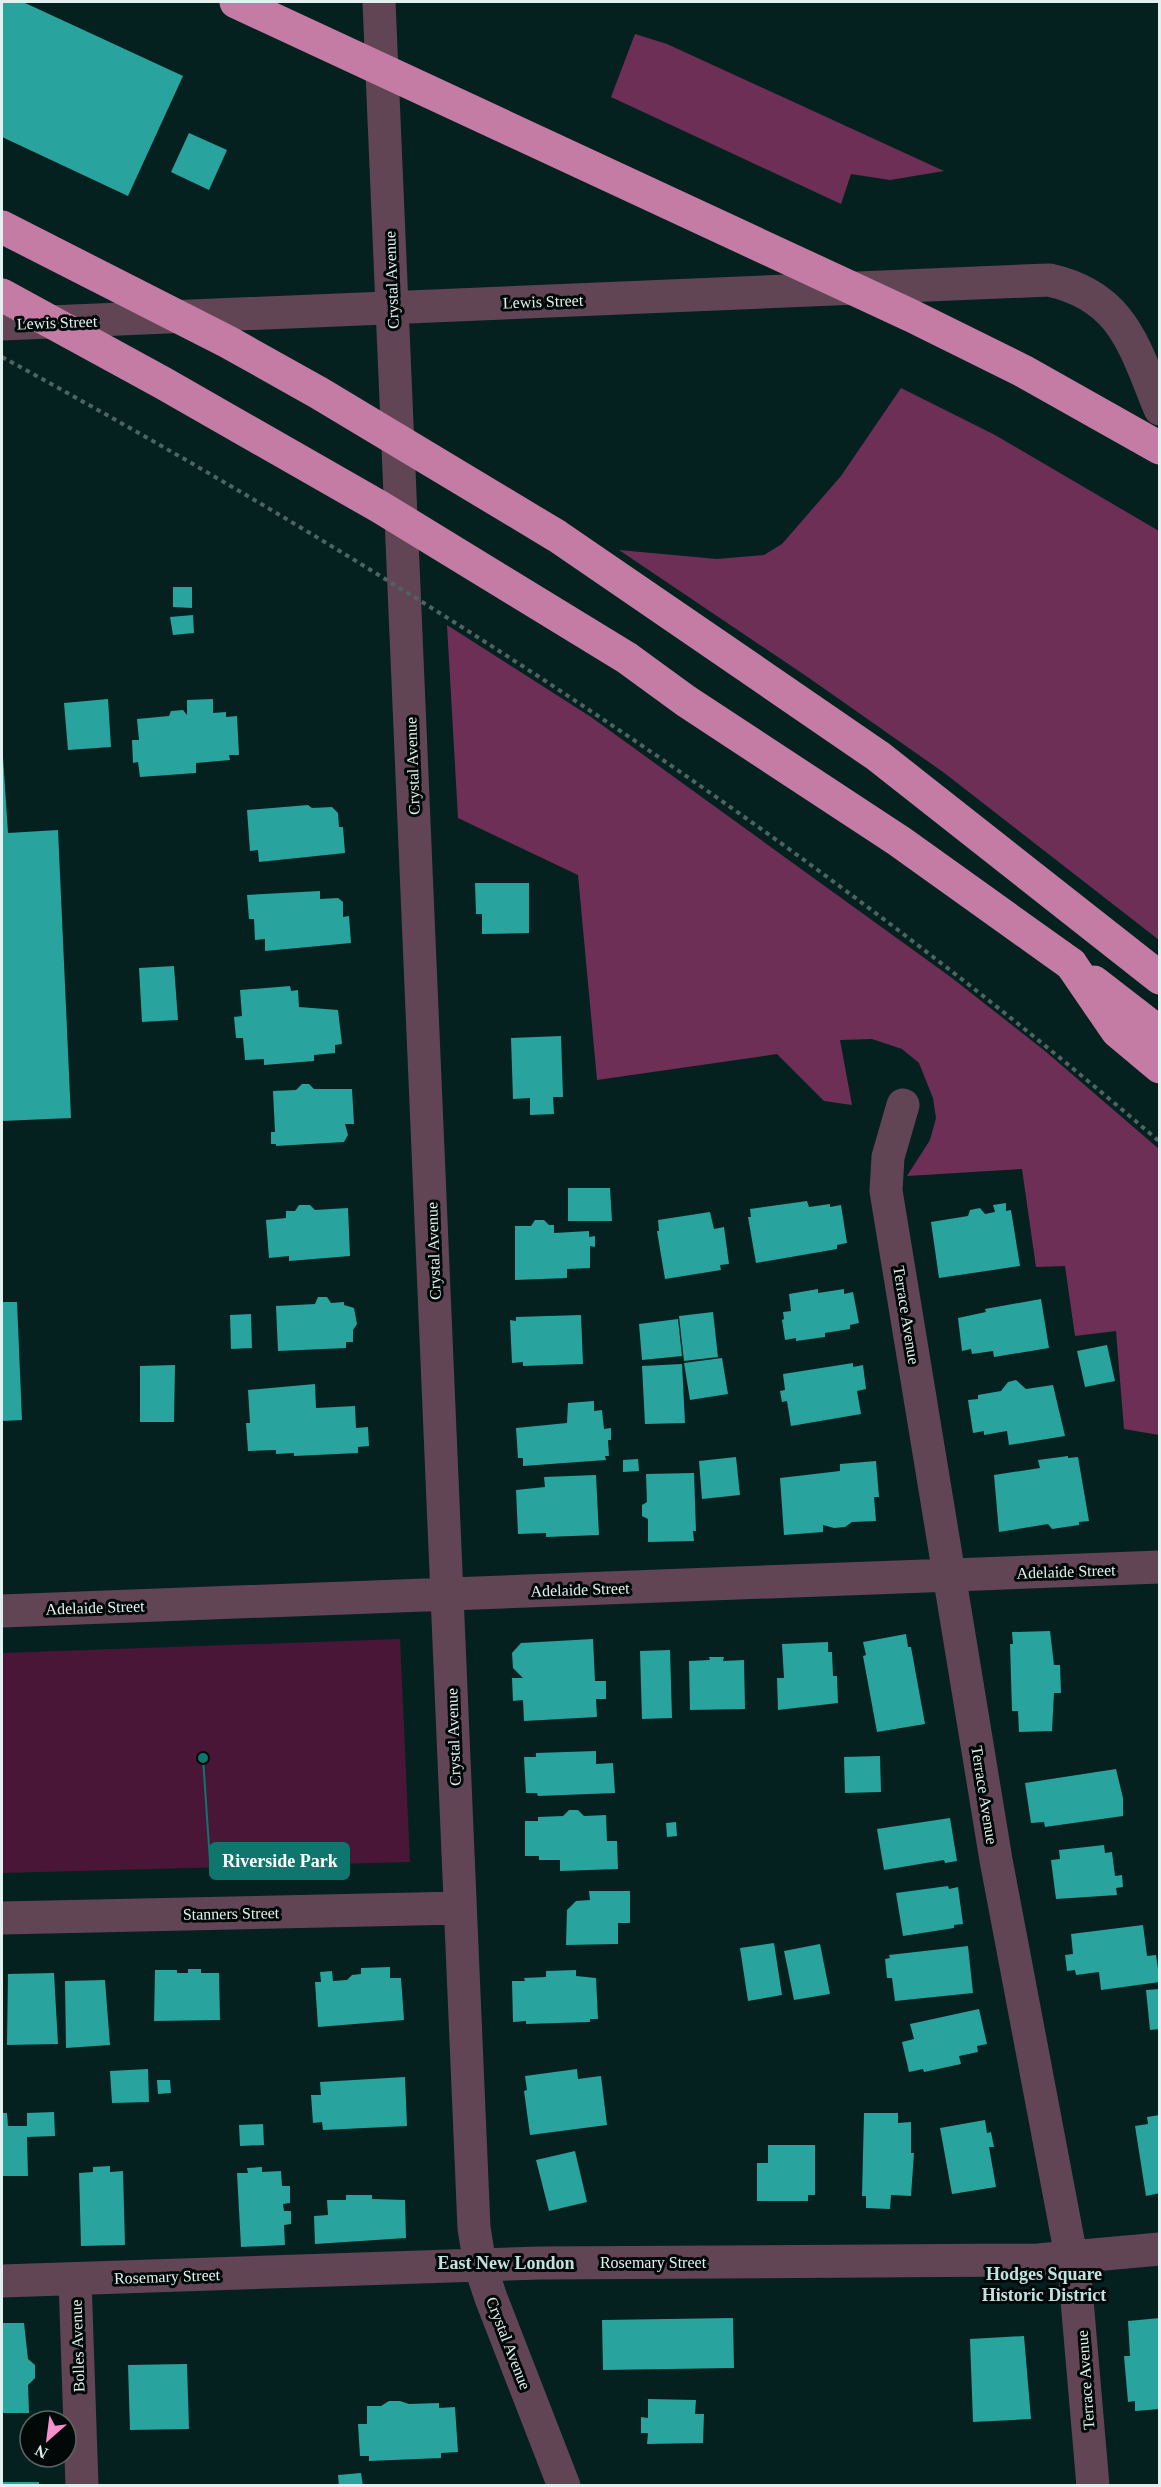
<svg xmlns="http://www.w3.org/2000/svg" width="1161" height="2487" font-family="'Times New Roman',serif">
	<style>
		.green { fill: #491637 }
		.forest { fill: #6e2f56 }
		.building { fill: #29a39d }
		.lines { fill: none; stroke-linecap: round; stroke-linejoin: round }
		.minor { stroke: #624555; stroke-width: 33 }
		.highway { stroke: #c47ca5; stroke-width: 33 }
		.path-bridge { stroke: #4c6462; stroke-width: 4; stroke-dasharray: 4.5 4.5; stroke-linecap: butt }
		.highway-bridge { stroke: #c47ca5; stroke-width: 33 }
		.labels { text-anchor: middle; stroke-width: 6; stroke-linejoin: round; paint-order: stroke }
		.street-label { font-size: 16px; fill: #e1f1ef; stroke: #010908 }
		.neighbourhood-label { font-size: 18px; font-weight: bold; fill: #c2e2df; stroke: #010908 }
		.leader { fill: none; stroke: #0f766e; stroke-width: 2 }
		.callout-dot { fill: #0f766e; stroke: #010908; stroke-width: 2 }
		.callout { fill: #0f766e; stroke: #0f766e; stroke-width: 2 }
		.callout-label { font-size: 18px; text-anchor: middle; font-weight: bold; fill: #fff }
	</style>
	<rect width="100%" height="100%" fill="#05211f"/>
	<path class="green" d="M 400,1639 L 410,1862 L 2,1873 L 2,1653 Z"/>
	<path class="forest" d="M 635,34 L 667,44 L 944,171 L 890,180 L 851,174 L 841,204 L 611,97 Z
		M 901,388 L 995,435 L 1159,531 L 1159,940 L 943,772 L 809,678 L 619,550 L 717,559 L 764,555 L 782,544 L 841,476 Z
		M 447,625 L 591,717 L 952,978 L 1045,1051 L 1159,1149 L 1159,1435 L 1124,1429 L 1116,1331 L 1075,1336 L 1065,1266 L 1036,1267 L 1022,1169 L 907,1176 L 930,1140 L 936,1118 L 933,1098 L 919,1063 L 902,1049 L 872,1039 L 840,1040 L 852,1105 L 824,1101 L 777,1054 L 597,1080 L 578,875 L 458,818 Z"/>
	<path class="building" d="M 2,2 L 23,2 L 183,76 L 128,196 L 2,137 Z
		M 189,133 L 227,150 L 209,190 L 171,172 Z
		M 173,587 L 192,587 L 192,608 L 173,607 Z
		M 193,615 L 194,633 L 173,635 L 170,617 Z
		M 108,699 L 111,747 L 68,750 L 64,703 Z
		M 213,699 L 213,713 L 226,712 L 226,717 L 237,716 L 239,755 L 229,755 L 230,760 L 196,763 L 196,773 L 140,777 L 138,762 L 133,763 L 132,740 L 139,740 L 137,719 L 169,716 L 171,711 L 183,710 L 187,715 L 187,700 Z
		M 2,742 L 8,833 L 58,830 L 71,1118 L 2,1121 Z
		M 308,805 L 312,808 L 332,807 L 338,813 L 339,827 L 343,827 L 345,853 L 259,862 L 258,850 L 250,851 L 247,810 Z
		M 475,883 L 529,883 L 529,933 L 482,934 L 482,914 L 476,914 Z
		M 320,891 L 320,899 L 338,898 L 343,902 L 343,917 L 349,916 L 351,943 L 265,951 L 265,939 L 255,940 L 254,919 L 249,919 L 247,895 Z
		M 174,966 L 178,1020 L 142,1022 L 139,968 Z
		M 290,986 L 291,991 L 298,990 L 299,1007 L 338,1010 L 342,1044 L 335,1045 L 335,1053 L 314,1055 L 314,1061 L 264,1065 L 264,1059 L 245,1060 L 243,1038 L 236,1038 L 234,1017 L 242,1016 L 240,990 Z
		M 561,1036 L 563,1097 L 553,1097 L 554,1114 L 530,1115 L 530,1098 L 513,1099 L 511,1038 Z
		M 302,1084 L 309,1084 L 314,1089 L 352,1089 L 354,1124 L 345,1124 L 348,1135 L 344,1142 L 276,1146 L 276,1144 L 271,1144 L 271,1132 L 275,1132 L 273,1091 L 296,1090 Z
		M 568,1188 L 610,1188 L 612,1221 L 568,1221 Z
		M 807,1201 L 809,1207 L 830,1204 L 830,1207 L 841,1205 L 847,1243 L 837,1245 L 837,1249 L 756,1263 L 748,1217 L 751,1217 L 750,1209 Z
		M 1006,1203 L 1006,1211 L 1011,1210 L 1020,1266 L 939,1278 L 931,1222 L 968,1216 L 970,1210 L 980,1208 L 985,1214 L 995,1212 L 993,1205 Z
		M 299,1205 L 310,1205 L 315,1210 L 348,1208 L 350,1256 L 289,1261 L 289,1256 L 269,1258 L 266,1220 L 286,1218 L 286,1211 L 295,1211 Z
		M 710,1212 L 714,1229 L 724,1227 L 729,1264 L 720,1265 L 721,1270 L 665,1279 L 657,1231 L 659,1231 L 658,1220 Z
		M 535,1220 L 544,1220 L 549,1225 L 554,1225 L 554,1233 L 589,1231 L 589,1237 L 595,1236 L 595,1247 L 590,1246 L 590,1268 L 567,1269 L 567,1278 L 515,1280 L 515,1226 L 531,1226 Z
		M 818,1289 L 818,1293 L 844,1289 L 844,1294 L 853,1292 L 859,1323 L 850,1325 L 850,1329 L 825,1333 L 825,1337 L 796,1341 L 796,1338 L 785,1340 L 782,1320 L 784,1319 L 783,1312 L 791,1311 L 789,1294 Z
		M 318,1297 L 327,1297 L 331,1303 L 344,1302 L 344,1305 L 354,1308 L 357,1324 L 353,1330 L 353,1342 L 346,1342 L 346,1348 L 278,1351 L 276,1306 L 315,1304 Z
		M 1041,1299 L 1049,1348 L 994,1357 L 993,1351 L 972,1354 L 971,1349 L 962,1351 L 958,1318 L 986,1312 L 985,1309 Z
		M 2,1302 L 17,1302 L 22,1420 L 2,1421 Z
		M 713,1312 L 718,1357 L 684,1361 L 679,1316 Z
		M 251,1314 L 252,1348 L 231,1349 L 230,1315 Z
		M 581,1315 L 583,1364 L 523,1366 L 523,1362 L 512,1363 L 510,1320 L 516,1321 L 516,1317 Z
		M 678,1319 L 682,1356 L 642,1360 L 639,1324 Z
		M 1107,1345 L 1115,1381 L 1085,1387 L 1077,1351 Z
		M 722,1358 L 728,1394 L 690,1400 L 684,1363 Z
		M 853,1363 L 853,1367 L 863,1365 L 866,1389 L 857,1391 L 861,1414 L 791,1426 L 787,1401 L 782,1402 L 780,1391 L 785,1390 L 783,1374 Z
		M 682,1364 L 685,1423 L 645,1424 L 642,1366 Z
		M 175,1365 L 174,1422 L 140,1422 L 140,1366 Z
		M 1016,1380 L 1026,1389 L 1053,1385 L 1065,1436 L 1009,1445 L 1007,1431 L 984,1435 L 984,1431 L 973,1433 L 968,1400 L 978,1399 L 978,1395 L 1001,1391 L 1008,1382 Z
		M 315,1384 L 316,1408 L 355,1406 L 356,1428 L 368,1427 L 369,1446 L 358,1447 L 358,1453 L 294,1456 L 294,1453 L 276,1454 L 276,1450 L 248,1451 L 246,1423 L 250,1423 L 248,1390 Z
		M 594,1401 L 594,1411 L 602,1410 L 604,1429 L 611,1428 L 611,1440 L 608,1440 L 609,1456 L 605,1456 L 606,1460 L 523,1466 L 523,1458 L 518,1458 L 516,1428 L 567,1423 L 568,1403 Z
		M 1068,1456 L 1068,1458 L 1078,1457 L 1089,1521 L 1079,1522 L 1079,1525 L 1052,1529 L 1048,1524 L 999,1532 L 994,1475 L 1040,1468 L 1038,1460 Z
		M 736,1457 L 740,1495 L 702,1499 L 699,1461 Z
		M 638,1459 L 639,1471 L 623,1472 L 623,1460 Z
		M 876,1461 L 879,1497 L 874,1497 L 876,1521 L 852,1522 L 845,1527 L 834,1528 L 823,1525 L 823,1532 L 784,1535 L 780,1478 L 840,1471 L 840,1464 Z
		M 694,1473 L 696,1531 L 693,1531 L 694,1541 L 648,1542 L 648,1519 L 642,1516 L 642,1505 L 647,1502 L 646,1474 Z
		M 596,1475 L 599,1535 L 546,1537 L 546,1533 L 518,1534 L 516,1490 L 545,1487 L 544,1477 Z
		M 1050,1631 L 1054,1665 L 1060,1665 L 1061,1693 L 1054,1693 L 1052,1731 L 1019,1732 L 1018,1711 L 1012,1711 L 1010,1644 L 1013,1644 L 1012,1632 Z
		M 906,1634 L 908,1647 L 911,1647 L 925,1724 L 877,1732 L 863,1656 L 866,1655 L 863,1642 Z
		M 593,1639 L 595,1681 L 606,1681 L 606,1699 L 596,1699 L 597,1717 L 524,1721 L 523,1700 L 513,1701 L 512,1678 L 523,1678 L 513,1668 L 512,1653 L 521,1643 Z
		M 828,1642 L 828,1652 L 832,1652 L 833,1676 L 837,1676 L 838,1703 L 778,1710 L 777,1678 L 784,1678 L 782,1644 Z
		M 670,1650 L 672,1718 L 642,1719 L 640,1651 Z
		M 709,1657 L 724,1657 L 723,1661 L 744,1660 L 745,1709 L 690,1710 L 689,1661 L 710,1660 Z
		M 596,1751 L 596,1764 L 613,1763 L 615,1793 L 538,1796 L 537,1793 L 526,1793 L 524,1757 L 536,1757 L 536,1753 Z
		M 880,1756 L 881,1792 L 845,1793 L 844,1757 Z
		M 1116,1769 L 1123,1798 L 1123,1816 L 1045,1827 L 1044,1822 L 1031,1823 L 1025,1783 Z
		M 569,1810 L 578,1810 L 584,1816 L 606,1815 L 607,1841 L 617,1841 L 618,1869 L 560,1871 L 560,1860 L 539,1860 L 539,1856 L 525,1856 L 525,1821 L 538,1821 L 538,1817 L 563,1816 Z
		M 950,1818 L 957,1861 L 945,1863 L 944,1860 L 884,1870 L 877,1829 Z
		M 676,1822 L 677,1836 L 667,1837 L 666,1823 Z
		M 1104,1845 L 1105,1853 L 1112,1852 L 1115,1876 L 1122,1875 L 1123,1887 L 1116,1888 L 1117,1895 L 1056,1899 L 1051,1860 L 1060,1859 L 1059,1850 Z
		M 948,1886 L 949,1889 L 958,1887 L 963,1924 L 954,1925 L 954,1928 L 903,1936 L 896,1893 Z
		M 589,1891 L 630,1891 L 630,1923 L 618,1923 L 618,1944 L 566,1945 L 567,1910 L 576,1901 L 590,1900 Z
		M 1143,1925 L 1147,1956 L 1156,1955 L 1160,1982 L 1101,1990 L 1099,1972 L 1076,1975 L 1075,1970 L 1067,1971 L 1065,1955 L 1073,1954 L 1071,1934 Z
		M 774,1943 L 782,1995 L 748,2001 L 740,1948 Z
		M 820,1944 L 830,1994 L 794,2000 L 784,1951 Z
		M 968,1946 L 973,1993 L 895,2001 L 892,1978 L 887,1978 L 885,1959 L 890,1958 L 889,1955 Z
		M 390,1967 L 390,1978 L 401,1978 L 404,2020 L 318,2027 L 315,1982 L 321,1982 L 320,1972 L 332,1971 L 333,1981 L 347,1980 L 352,1975 L 361,1974 L 361,1968 Z
		M 188,1969 L 201,1969 L 201,1973 L 219,1973 L 220,2020 L 154,2021 L 155,1970 L 177,1970 L 177,1973 L 188,1973 Z
		M 576,1970 L 576,1976 L 596,1978 L 598,2019 L 590,2019 L 590,2022 L 526,2024 L 526,2021 L 513,2022 L 512,1981 L 525,1981 L 524,1978 L 546,1977 L 546,1971 Z
		M 54,1973 L 58,2044 L 7,2045 L 8,1974 Z
		M 105,1980 L 110,2045 L 66,2048 L 65,1981 Z
		M 1160,1989 L 1160,2029 L 1150,2030 L 1146,1990 Z
		M 979,2009 L 987,2044 L 977,2046 L 978,2052 L 959,2056 L 961,2064 L 924,2072 L 923,2069 L 909,2072 L 902,2042 L 914,2039 L 910,2024 Z
		M 148,2069 L 149,2102 L 112,2103 L 110,2071 Z
		M 577,2069 L 578,2079 L 601,2076 L 607,2125 L 530,2135 L 524,2091 L 527,2090 L 525,2076 Z
		M 405,2077 L 407,2126 L 323,2130 L 322,2122 L 313,2123 L 311,2095 L 321,2095 L 320,2082 Z
		M 157,2080 L 170,2080 L 171,2093 L 158,2094 Z
		M 54,2112 L 55,2136 L 27,2137 L 28,2176 L 2,2176 L 2,2113 L 7,2113 L 8,2126 L 27,2126 L 27,2113 Z
		M 864,2113 L 898,2113 L 898,2123 L 911,2122 L 911,2153 L 914,2153 L 911,2196 L 891,2195 L 890,2209 L 866,2208 L 866,2196 L 862,2196 Z
		M 1160,2115 L 1160,2193 L 1146,2196 L 1135,2126 L 1148,2124 L 1147,2117 Z
		M 985,2120 L 987,2133 L 991,2132 L 994,2147 L 989,2147 L 996,2187 L 952,2194 L 940,2128 Z
		M 263,2124 L 264,2145 L 240,2146 L 239,2125 Z
		M 768,2145 L 815,2145 L 815,2195 L 808,2195 L 808,2201 L 757,2201 L 757,2163 L 768,2163 Z
		M 575,2151 L 587,2202 L 549,2211 L 536,2160 Z
		M 110,2166 L 110,2172 L 123,2171 L 125,2245 L 81,2246 L 79,2173 L 93,2172 L 93,2167 Z
		M 262,2167 L 262,2172 L 281,2171 L 282,2186 L 290,2186 L 290,2203 L 283,2204 L 284,2211 L 291,2211 L 291,2224 L 284,2225 L 285,2245 L 241,2247 L 237,2173 L 248,2173 L 247,2168 Z
		M 346,2195 L 372,2195 L 372,2199 L 405,2200 L 406,2238 L 315,2244 L 314,2216 L 328,2215 L 327,2200 L 346,2200 Z
		M 733,2318 L 734,2368 L 603,2370 L 602,2320 Z
		M 1160,2318 L 1160,2409 L 1135,2411 L 1135,2401 L 1128,2402 L 1124,2356 L 1130,2356 L 1128,2321 Z
		M 2,2323 L 24,2323 L 28,2359 L 35,2365 L 35,2378 L 28,2385 L 29,2413 L 2,2413 Z
		M 1024,2336 L 1031,2419 L 973,2422 L 970,2339 Z
		M 187,2364 L 189,2429 L 130,2430 L 128,2365 Z
		M 648,2399 L 696,2400 L 695,2414 L 704,2414 L 703,2443 L 647,2444 L 648,2433 L 641,2433 L 641,2417 L 648,2418 Z
		M 389,2401 L 400,2401 L 409,2404 L 439,2403 L 439,2408 L 455,2407 L 458,2452 L 441,2453 L 441,2458 L 369,2461 L 369,2456 L 360,2456 L 358,2424 L 367,2424 L 367,2406 L 381,2406 Z
		M 361,2473 L 363,2486 L 339,2486 L 338,2475 Z
		M 2,2482 L 39,2482 L 39,2486 L 2,2486 Z"/>
	<g class="lines">
		<path class="minor" d="M 379,2 L 474,2228 L 480,2265 L 491,2298 L 564,2486
			M 2,324 L 1049,280 C 1123,296 1134,346 1160,409
			M 903,1105 L 888,1157 L 886,1191 L 996,1860 L 1075,2277 L 1093,2486
			M 2,1611 L 1160,1567
			M 2,1918 L 460,1908
			M 75,2279 L 82,2486
			M 2,2281 L 540,2263 L 1038,2260 L 1160,2249"/>
		<path class="highway" d="M 1071,964 L 1117,1031 L 1160,1067
			M 1094,982 L 1160,1033"/>
		<path class="path-bridge" d="M 2,357 C 412,580 805,836 1160,1142"/>
		<path class="highway-bridge" d="M 236,2 L 912,316 L 1023,371 L 1160,448
			M 2,227 L 228,342 L 319,393 L 557,536 L 878,756 L 1160,978
			M 2,295 L 163,383 L 380,507 L 627,658 L 686,701 L 899,841 L 1071,964"/>
	</g>
	<g class="labels">
		<g class="street-label">
			<text transform="translate(391 280) rotate(-92)" y="6">Crystal Avenue</text>
			<text transform="translate(543 301) rotate(-2)" y="6">Lewis Street</text>
			<text transform="translate(57 322) rotate(-2)" y="6">Lewis Street</text>
			<text transform="translate(412 766) rotate(-92)" y="6">Crystal Avenue</text>
			<text transform="translate(433 1251) rotate(-92)" y="6">Crystal Avenue</text>
			<text transform="translate(907 1315) rotate(81)" y="6">Terrace Avenue</text>
			<text transform="translate(1066 1571) rotate(-2)" y="6">Adelaide Street</text>
			<text transform="translate(580 1589) rotate(-2)" y="6">Adelaide Street</text>
			<text transform="translate(95 1607) rotate(-2)" y="6">Adelaide Street</text>
			<text transform="translate(453 1737) rotate(-92)" y="6">Crystal Avenue</text>
			<text transform="translate(985 1795) rotate(81)" y="6">Terrace Avenue</text>
			<text transform="translate(231 1913) rotate(-1)" y="6">Stanners Street</text>
			<text x="653" y="2268">Rosemary Street</text>
			<text transform="translate(167 2276) rotate(-2)" y="6">Rosemary Street</text>
			<text transform="translate(509 2343) rotate(69)" y="6">Crystal Avenue</text>
			<text transform="translate(77 2346) rotate(-92)" y="6">Bolles Avenue</text>
			<text transform="translate(1085 2380) rotate(-94)" y="6">Terrace Avenue</text>
		</g>
		<g class="neighbourhood-label">
			<text x="506" y="2269">East New London</text>
			<text x="1044" y="2280">Hodges Square<tspan x="1044" dy="21">Historic District</tspan></text>
		</g>
	</g>
	<path class="leader" d="M203 1758L210 1861"/>
	<circle class="callout-dot" cx="203" cy="1758" r="6"/>
	<rect class="callout" x="210" y="1843" width="139" height="36" rx="6"/>
	<g class="callout-label">
		<text x="280" y="1867">Riverside Park</text>
	</g>
	<rect width="1161" height="2487" fill="none" stroke="#e1f1ef" stroke-width="6"/>
	<g transform="translate(48 2439) rotate(208)"><circle r="28" fill="#010908" stroke="#5b6664" stroke-width="1.5"/>
	<path d="M0-4.5L10 22L0 15L-10 22Z" fill="#f790cd"/>
	<text y="-9" font-size="16" font-weight="bold" text-anchor="middle" fill="#e1f1ef">N</text>
	</g>
</svg>
